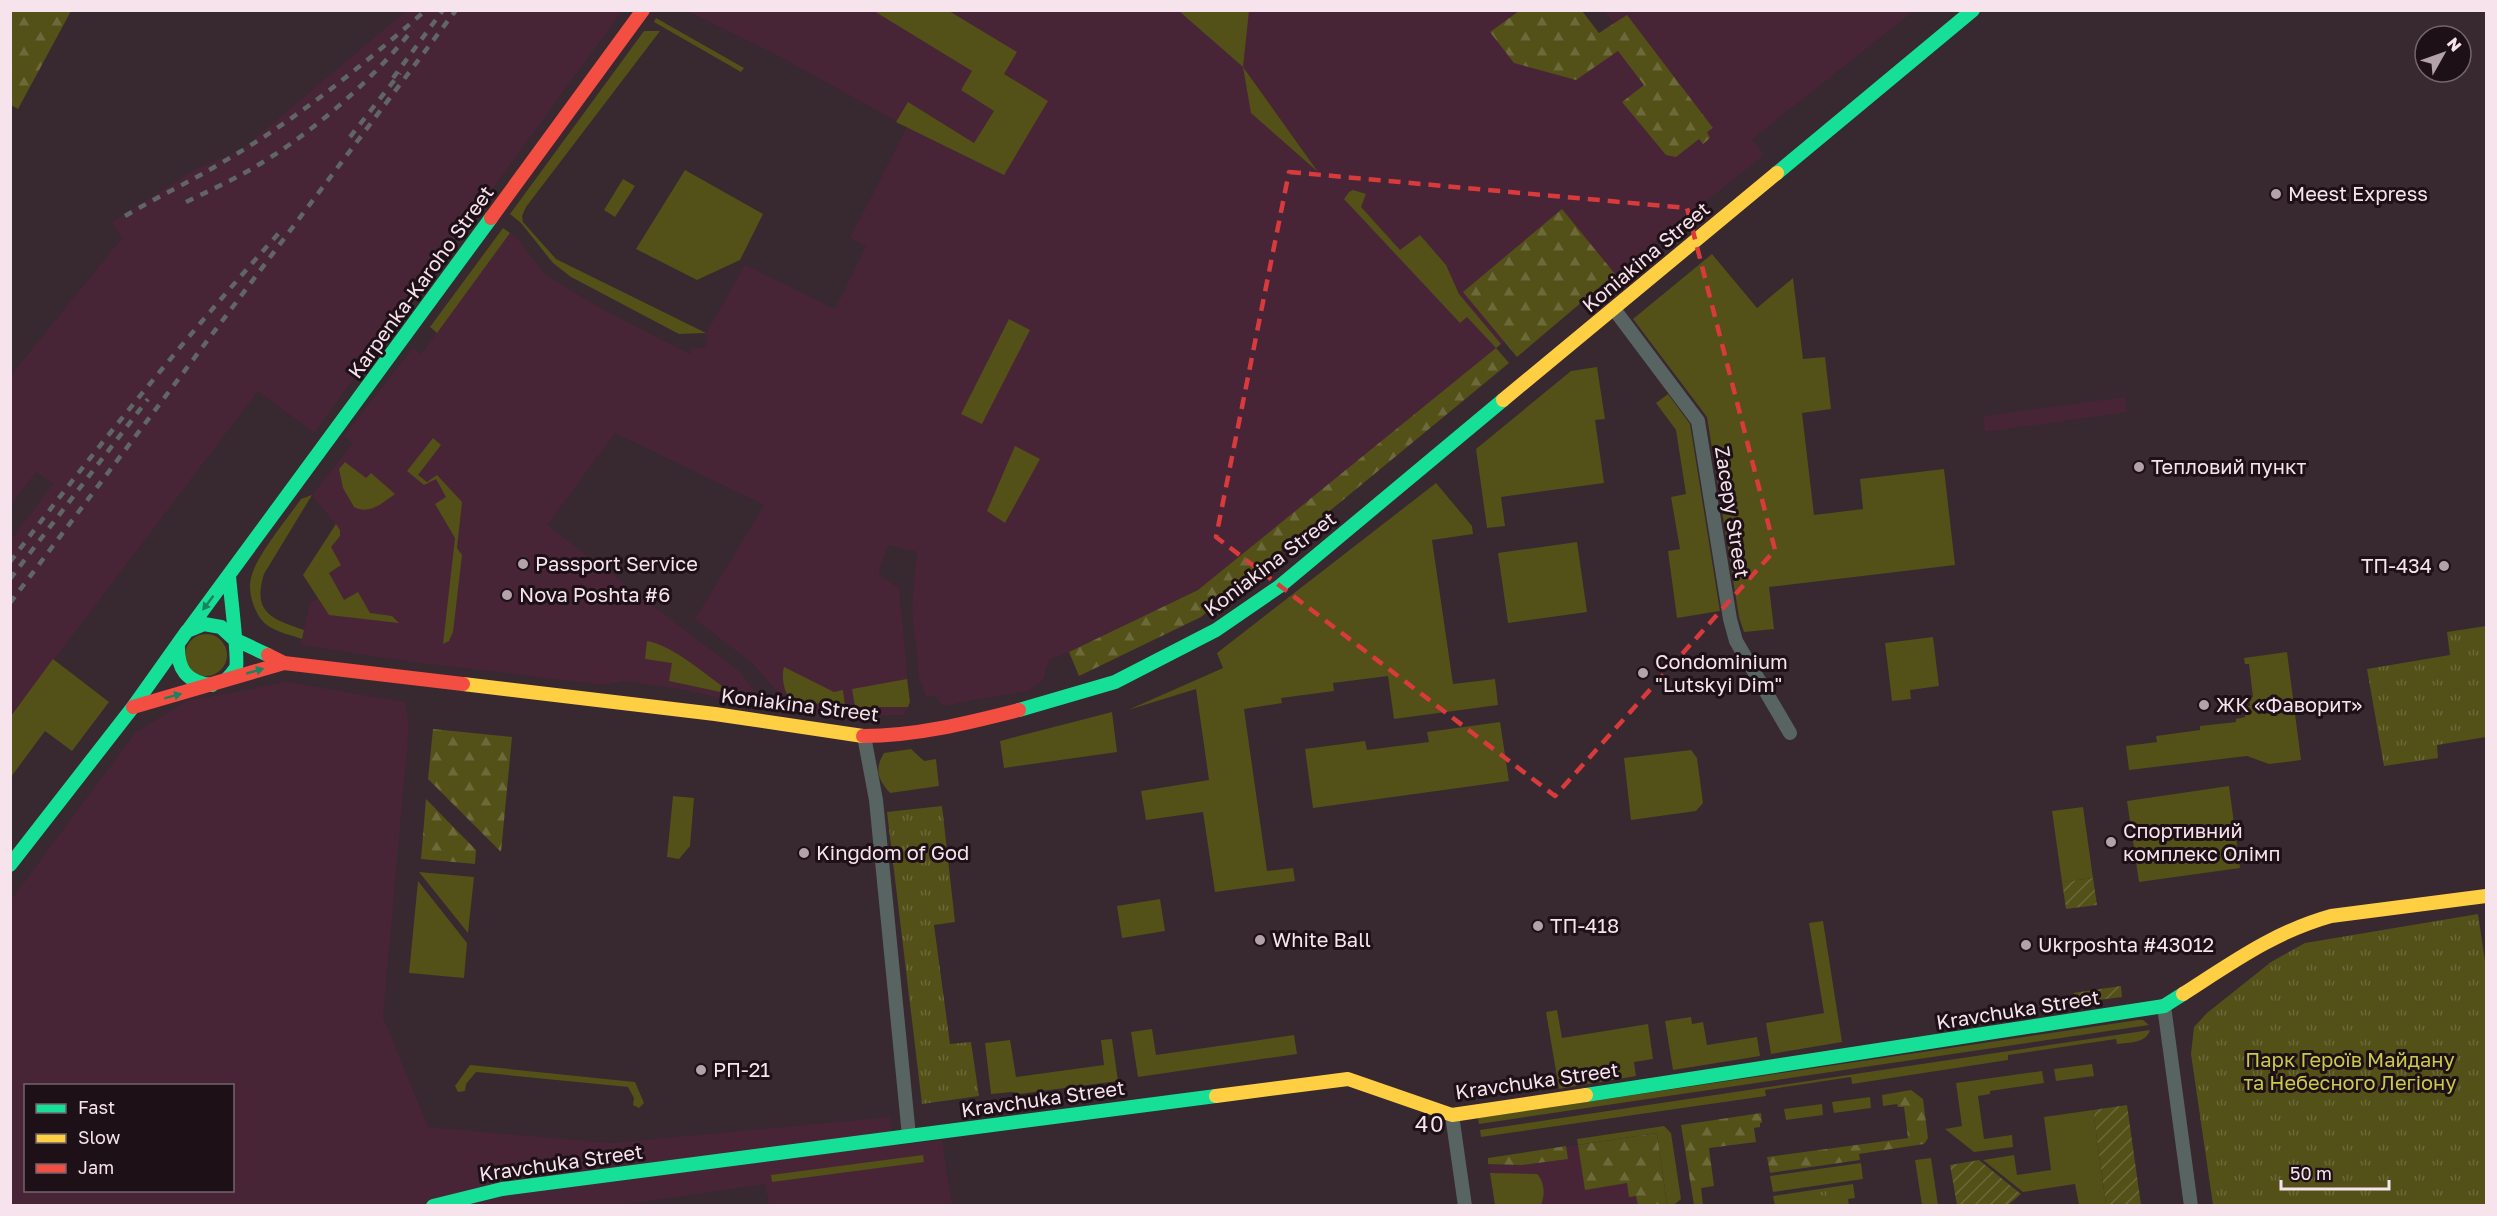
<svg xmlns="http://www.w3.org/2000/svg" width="2497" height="1216" font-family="'Golos Text',sans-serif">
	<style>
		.built { fill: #472537; fill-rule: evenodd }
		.grass { fill: #535018 }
		.forest { fill: url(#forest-firs) }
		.park { fill: url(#park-tufts) }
		.garden { fill: url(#garden-furrows) }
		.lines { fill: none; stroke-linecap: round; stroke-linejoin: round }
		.street { stroke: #576461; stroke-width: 14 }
		.fast { stroke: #16e098; stroke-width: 14 }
		.slow { stroke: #ffcf43; stroke-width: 14 }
		.jam { stroke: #f24e42; stroke-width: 14 }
		.rail { stroke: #5f6665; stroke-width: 4.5; stroke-dasharray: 8 8; stroke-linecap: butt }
		.oneway { fill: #19825e }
		.marked { fill: none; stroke: #d93b3c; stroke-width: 4.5; stroke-dasharray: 12 8; stroke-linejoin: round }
		.poi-dot { fill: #b4a2aa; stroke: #1d1016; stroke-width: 2 }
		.labels { text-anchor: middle; stroke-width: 6; stroke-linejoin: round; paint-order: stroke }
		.poi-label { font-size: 20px; fill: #f7e3ec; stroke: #1d1016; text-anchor: start }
		.street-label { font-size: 20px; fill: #f7e3ec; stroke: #1d1016 }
		.park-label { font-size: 20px; fill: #cbc94b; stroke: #1d1016 }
		.quarter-label { font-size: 22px; letter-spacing: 1.5px; fill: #f7e3ec; stroke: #1d1016 }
	</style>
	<defs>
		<pattern id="forest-firs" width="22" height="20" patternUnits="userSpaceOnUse" patternTransform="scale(1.5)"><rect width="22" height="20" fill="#535018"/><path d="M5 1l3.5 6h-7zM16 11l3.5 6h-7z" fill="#6c693a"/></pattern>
		<pattern id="park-tufts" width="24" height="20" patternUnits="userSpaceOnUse" patternTransform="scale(1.5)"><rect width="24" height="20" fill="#535018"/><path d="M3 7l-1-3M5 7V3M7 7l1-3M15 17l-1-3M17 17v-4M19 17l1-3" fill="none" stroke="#6c693a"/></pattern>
		<pattern id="garden-furrows" width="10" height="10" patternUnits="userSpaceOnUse" patternTransform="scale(1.5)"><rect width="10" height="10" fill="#535018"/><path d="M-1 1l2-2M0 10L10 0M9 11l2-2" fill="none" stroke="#6c693a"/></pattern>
	</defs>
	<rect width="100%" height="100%" fill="#382830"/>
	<path class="built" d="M 1582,10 L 1599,33 L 1613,22 L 1604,11 L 1914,11 L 1752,139 L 1764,155 L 1615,274 L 1517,357 L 1504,342 L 1198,590 L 1069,652 L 1049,659 L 1043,680 L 1030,690 L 943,706 L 934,695 L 926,697 L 919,677 L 912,609 L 917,552 L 888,545 L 878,574 L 899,588 L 910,702 L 904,715 L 846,715 L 792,708 L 752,663 L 695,619 L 764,505 L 615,433 L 547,525 L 740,672 L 767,708 L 679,689 L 624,681 L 606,685 L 412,662 L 301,645 L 309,604 L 318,598 L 303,575 L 335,524 L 312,495 L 353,443 L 344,436 L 413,348 L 421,354 L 510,233 L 520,241 L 544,274 L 602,309 L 690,354 L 691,348 L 707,347 L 706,333 L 745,265 L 835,309 L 866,246 L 850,238 L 907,127 L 775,54 L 687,11 Z
		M 406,11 L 622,11 L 314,433 L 258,391 L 11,716 L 11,540 L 53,484 L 36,472 L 11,505 L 11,375 L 122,238 L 112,222 L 194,170 L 241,150 Z
		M 2125,397 L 2127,412 L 1985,432 L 1983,416 Z
		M 287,682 L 405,702 L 409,726 L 383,1017 L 428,1127 L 611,1143 L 890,1117 L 894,1146 L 942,1140 L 952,1205 L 769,1205 L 765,1184 L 615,1206 L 11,1205 L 10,901 L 136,732 L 187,701 ZM 26,1086 L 232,1086 L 232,1190 L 26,1190 Z
		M 1657,1133 L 1667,1205 L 1495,1205 L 1488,1158 Z"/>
	<path class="grass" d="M 874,11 L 949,11 L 1017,52 L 1004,74 L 1048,101 L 1004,175 L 896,122 L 908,102 L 974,143 L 994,111 L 961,90 L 972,71 Z
		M 1179,11 L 1249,11 L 1243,67 L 1318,172 L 1251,113 L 1243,67 Z
		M 656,18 L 744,68 L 741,72 L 654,22 Z
		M 644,31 L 660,31 L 526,207 L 522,216 L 523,222 L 556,259 L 706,333 L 679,334 L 571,277 L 553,263 L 521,223 L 510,214 Z
		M 685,170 L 763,214 L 740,260 L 697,280 L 636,249 Z
		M 623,179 L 635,186 L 615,217 L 604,210 Z
		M 1353,190 L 1366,194 L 1361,207 L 1400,250 L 1420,235 L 1446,265 L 1459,294 L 1501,344 L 1496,348 L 1467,317 L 1460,323 L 1344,199 L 1349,192 Z
		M 503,228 L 510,233 L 437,333 L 430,327 Z
		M 1712,254 L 1757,308 L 1793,278 L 1803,359 L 1825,357 L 1831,409 L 1802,413 L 1814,515 L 1863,509 L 1860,479 L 1944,469 L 1955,565 L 1769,587 L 1774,629 L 1744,632 L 1739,617 L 1707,417 L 1633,319 Z
		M 1009,319 L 1030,330 L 982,424 L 961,414 Z
		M 1597,367 L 1605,419 L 1595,420 L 1604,483 L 1501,497 L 1505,526 L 1487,528 L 1476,449 L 1571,371 Z
		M 1668,394 L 1690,424 L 1720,611 L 1677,618 L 1668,551 L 1680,549 L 1671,497 L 1686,494 L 1676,430 L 1656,403 Z
		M 433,438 L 441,445 L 418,475 L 427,482 L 437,475 L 462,502 L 457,548 L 462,555 L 453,632 L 449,641 L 443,644 L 455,538 L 435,504 L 446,497 L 436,479 L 424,485 L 407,471 Z
		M 1015,446 L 1040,459 L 1005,523 L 987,511 Z
		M 345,462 L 366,478 L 371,473 L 395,494 C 382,503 370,515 354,507 L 343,488 L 339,469 Z
		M 1436,483 L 1472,526 L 1473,534 L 1432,540 L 1453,684 L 1495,679 L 1498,705 L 1394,719 L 1388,676 L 1333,683 L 1334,691 L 1281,698 L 1282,703 L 1244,709 L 1267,871 L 1293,868 L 1295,881 L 1215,892 L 1203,812 L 1146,820 L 1141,791 L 1209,780 L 1196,689 L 1128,710 L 1223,668 L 1217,653 Z
		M 312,495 L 264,574 C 252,613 272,619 304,630 L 302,639 C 291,635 276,632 267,625 C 255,616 247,593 251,578 C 256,556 287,519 301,499 Z
		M 336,524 L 340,530 L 340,536 L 331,547 L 341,565 L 329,573 L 344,600 L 358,592 L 370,613 L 392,616 L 399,623 L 329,615 L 303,575 Z
		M 1577,542 L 1587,612 L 1508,623 L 1498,553 Z
		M185 655a21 21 0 1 1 42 0a21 21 0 1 1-42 0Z
		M 1933,637 L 1939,686 L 1910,690 L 1911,699 L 1892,701 L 1885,643 Z
		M 647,641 C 672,645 705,674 726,689 L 730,694 L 669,681 L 672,663 L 645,659 Z
		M 2287,652 L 2301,760 L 2269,764 L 2247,756 L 2129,770 L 2126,746 L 2157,742 L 2156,736 L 2200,730 L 2200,726 L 2236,722 L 2236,719 L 2245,717 L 2244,706 L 2250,706 L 2249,698 L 2253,697 L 2249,664 L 2245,664 L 2244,658 Z
		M 53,659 L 109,702 L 72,751 L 45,731 L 11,777 L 11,716 Z
		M 784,667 L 834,692 L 843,690 L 845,706 L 791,701 C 784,693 781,677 784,667 Z
		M 907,679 L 910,702 L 908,707 L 855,707 L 852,689 Z
		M 1112,712 L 1117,752 L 1004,768 L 1000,741 Z
		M 1500,722 L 1509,781 L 1313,808 L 1305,749 L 1365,741 L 1367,750 L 1429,742 L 1427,732 Z
		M 911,749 L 924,761 L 936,759 L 939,786 L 890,793 C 878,780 874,769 884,753 Z
		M 1691,750 L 1697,758 L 1703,803 L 1696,811 L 1631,820 L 1624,758 Z
		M 2229,786 L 2240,868 L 2139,882 L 2127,801 Z
		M 673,796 L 694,798 L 690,846 L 679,859 L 667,857 Z
		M 2083,807 L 2093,878 L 2062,882 L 2052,811 Z
		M 419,872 L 474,877 L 468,933 Z
		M 418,881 L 467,943 L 464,978 L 409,973 Z
		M 1160,899 L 1165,931 L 1122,938 L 1117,906 Z
		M 1823,921 L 1842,1042 L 1771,1054 L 1766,1023 L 1824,1013 L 1809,923 Z
		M 1557,1010 L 1562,1038 L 1648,1024 L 1653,1059 L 1634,1062 L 1636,1076 L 1559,1089 L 1546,1012 Z
		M 1691,1017 L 1692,1024 L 1703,1022 L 1707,1045 L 1757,1037 L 1760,1056 L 1673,1070 L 1665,1021 Z
		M 2138,1020 L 2143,1020 L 2149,1025 L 1479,1124 L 1478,1118 Z
		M 1152,1029 L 1156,1055 L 1294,1035 L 1297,1054 L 1138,1077 L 1131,1032 Z
		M 2150,1030 C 2146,1044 2129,1042 2117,1044 L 2116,1039 L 2008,1055 L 2008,1060 L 1852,1084 L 1851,1077 L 1765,1090 L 1766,1096 L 1481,1137 L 1480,1130 Z
		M 1112,1039 L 1118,1081 L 1019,1094 L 1012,1092 L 991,1094 L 985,1043 L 1010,1040 L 1016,1077 L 1104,1065 L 1101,1040 Z
		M 2092,1064 L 2094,1076 L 2056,1081 L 2054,1069 Z
		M 470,1065 L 635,1082 L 644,1103 L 639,1108 L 633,1105 L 634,1098 L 628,1087 L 476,1072 L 466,1084 L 465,1091 L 458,1092 L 455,1086 Z
		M 2042,1071 L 2044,1083 L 1990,1091 L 1990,1094 L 1978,1096 L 1984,1139 L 2012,1135 L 2013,1147 L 1974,1152 L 1945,1129 L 1962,1126 L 1956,1083 Z
		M 1870,1097 L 1871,1108 L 1834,1113 L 1832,1102 Z
		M 1822,1104 L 1823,1115 L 1786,1120 L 1784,1109 Z
		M 2093,1110 L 2106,1205 L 2079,1205 L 2075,1184 L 2023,1192 L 1983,1160 L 2014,1155 L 2017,1175 L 2051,1170 L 2044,1117 Z
		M 1664,1126 L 1671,1133 L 1681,1199 L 1674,1205 L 1667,1205 L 1657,1133 L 1578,1145 L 1577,1139 Z
		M 923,1155 L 924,1162 L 772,1182 L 771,1175 Z
		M 1931,1158 L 1938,1205 L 1922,1205 L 1915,1160 Z
		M 1861,1163 L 1863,1179 L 1773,1192 L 1770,1176 Z
		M 1490,1173 L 1537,1174 C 1545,1182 1545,1196 1541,1205 L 1495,1205 Z
		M 1853,1184 L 1855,1198 L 1848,1199 L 1849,1205 L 1775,1206 L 1773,1196 Z"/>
	<path class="forest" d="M 10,11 L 71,11 L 18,109 L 11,105 Z
		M 1519,11 L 1582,11 L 1599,33 L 1627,15 L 1713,128 L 1707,132 L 1710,138 L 1703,144 L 1699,139 L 1676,157 L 1666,155 L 1622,102 L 1644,85 L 1618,51 L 1576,80 L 1514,63 L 1490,32 Z
		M 1562,209 L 1615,274 L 1517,357 L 1463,292 Z
		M 1496,348 L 1509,363 L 1201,617 L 1079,676 L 1069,652 L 1198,590 Z
		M 433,729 L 512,737 L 501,852 L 428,779 Z
		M 426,799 L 476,850 L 475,864 L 421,859 Z
		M 1911,1090 L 1923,1099 L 1928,1138 L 1924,1144 L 1859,1154 L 1860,1160 L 1770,1173 L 1767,1157 L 1908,1138 L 1904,1107 L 1898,1107 L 1897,1104 L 1883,1106 L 1882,1095 Z
		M 1761,1113 L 1762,1123 L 1760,1123 L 1760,1127 L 1754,1128 L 1756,1142 L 1709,1148 L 1714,1186 L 1701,1188 L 1703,1205 L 1694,1205 L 1681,1125 Z
		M 1657,1133 L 1667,1205 L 1638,1205 L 1636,1196 L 1629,1197 L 1627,1183 L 1585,1190 L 1578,1145 Z
		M 1566,1146 L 1568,1159 L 1522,1165 L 1488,1164 L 1488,1158 Z"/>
	<path class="park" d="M 2486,626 L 2486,737 L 2437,745 L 2438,758 L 2384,766 L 2367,669 L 2450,655 L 2447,632 Z
		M 942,806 L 955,922 L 934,925 L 950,1044 L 971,1042 L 979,1096 L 922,1104 L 887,812 Z
		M 2478,914 L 2486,968 L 2486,1205 L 2213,1205 L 2191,1054 L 2194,1027 L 2207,1013 L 2271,962 L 2305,943 Z
		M 1827,1191 L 1829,1205 L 1792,1205 L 1791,1196 Z"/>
	<path class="garden" d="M 2093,878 L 2097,905 L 2066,909 L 2062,882 Z
		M 2121,986 L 2122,997 L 2082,1002 L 2073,993 Z
		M 2127,1105 L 2141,1205 L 2106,1205 L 2093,1110 Z
		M 1979,1160 L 2021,1194 L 2008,1205 L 1957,1205 L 1950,1165 Z"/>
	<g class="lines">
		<path class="street" d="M 1614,309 L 1698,421 L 1730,619 L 1736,641 L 1790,733
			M 864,736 L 876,800 L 909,1136
			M 2164,1006 L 2191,1206
			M 1452,1115 L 1465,1206"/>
		<path class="fast" d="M 1777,173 L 1973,10
			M 189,629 L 491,218
			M 178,644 C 177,669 186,682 212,685
			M 227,679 C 230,676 234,671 236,668 C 239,659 230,591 229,576
			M 1019,710 L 1115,682 L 1216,630 L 1280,586 L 1503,400
			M 10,865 L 133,707 L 187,631 L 204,624 L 221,627 L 234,639 L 268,655
			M 1586,1095 L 2164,1006 L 2183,994
			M 433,1206 L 502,1189 L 1216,1096"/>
		<path class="slow" d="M 1503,400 L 1777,173
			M 463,684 L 715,714 L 863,736
			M 2183,994 C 2233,962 2274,932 2331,916 L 2486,896
			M 1216,1096 L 1348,1079 L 1452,1115 L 1586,1095"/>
		<path class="jam" d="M 491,218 L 643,10
			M 268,655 L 284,663 L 463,684
			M 133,707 L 284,663
			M 863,736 C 916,736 968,723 1019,710"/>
		<path class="rail" d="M 393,78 L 443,10
			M 350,137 L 400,73
			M 186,202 C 207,192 228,182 248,171 C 308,137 370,83 413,29
			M 125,216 C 157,197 190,182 221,163 C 295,121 362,66 426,10
			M 10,562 C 96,448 184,339 279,233
			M 10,579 L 148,399
			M 10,603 L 456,10"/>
	</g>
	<defs><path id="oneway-solid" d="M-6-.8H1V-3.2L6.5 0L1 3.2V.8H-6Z" transform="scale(1.5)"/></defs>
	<g class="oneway">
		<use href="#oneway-solid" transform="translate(208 603) rotate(127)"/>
		<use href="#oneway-solid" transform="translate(255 671) rotate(-16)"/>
		<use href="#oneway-solid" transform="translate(173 696) rotate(-15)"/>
	</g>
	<path class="marked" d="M 1289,172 L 1687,208 L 1775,550 L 1555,796 L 1216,537 Z"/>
	<g class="poi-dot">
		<circle cx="2276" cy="194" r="6"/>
		<circle cx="2139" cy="467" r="6"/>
		<circle cx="523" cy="564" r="6"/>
		<circle cx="2444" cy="566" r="6"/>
		<circle cx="507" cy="595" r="6"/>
		<circle cx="1643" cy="673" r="6"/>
		<circle cx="2204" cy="705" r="6"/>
		<circle cx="2111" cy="842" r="6"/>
		<circle cx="804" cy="853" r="6"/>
		<circle cx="1538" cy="926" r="6"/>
		<circle cx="1260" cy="940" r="6"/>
		<circle cx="2026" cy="945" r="6"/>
		<circle cx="701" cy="1070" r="6"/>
	</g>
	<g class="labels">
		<g class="poi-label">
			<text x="2288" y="201">Meest Express</text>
			<text x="2151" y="474">Тепловий пункт</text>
			<text x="535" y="571">Passport Service</text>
			<text x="2432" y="573" text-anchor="end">ТП-434</text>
			<text x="519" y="602">Nova Poshta #6</text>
			<text x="1655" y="669">Condominium<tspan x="1655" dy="23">"Lutskyi Dim"</tspan></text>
			<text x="2216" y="712">ЖК «Фаворит»</text>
			<text x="2123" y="838">Спортивний<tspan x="2123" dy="23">комплекс Олімп</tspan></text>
			<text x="816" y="860">Kingdom of God</text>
			<text x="1550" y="933">ТП-418</text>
			<text x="1272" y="947">White Ball</text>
			<text x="2038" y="952">Ukrposhta #43012</text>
			<text x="713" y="1077">РП-21</text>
		</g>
		<g class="street-label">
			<text transform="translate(1646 257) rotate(-40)" y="7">Koniakina Street</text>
			<text transform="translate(421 282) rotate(-54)" y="7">Karpenka-Karoho Street</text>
			<text transform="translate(1732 512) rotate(81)" y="7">Zacepy Street</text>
			<text transform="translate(1270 564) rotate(-37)" y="7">Koniakina Street</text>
			<text transform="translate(800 705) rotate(7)" y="7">Koniakina Street</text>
			<text transform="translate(2018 1010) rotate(-9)" y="7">Kravchuka Street</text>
			<text transform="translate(1537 1081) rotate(-8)" y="7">Kravchuka Street</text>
			<text transform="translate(1043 1099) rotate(-8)" y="7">Kravchuka Street</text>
			<text transform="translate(561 1163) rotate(-8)" y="7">Kravchuka Street</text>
		</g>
		<g class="park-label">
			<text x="2350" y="1067">Парк Героїв Майдану<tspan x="2350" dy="23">та Небесного Легіону</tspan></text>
		</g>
		<g class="quarter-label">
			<text x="1430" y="1132">40</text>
		</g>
	</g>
	<rect width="2497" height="1216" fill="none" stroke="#f7e3ec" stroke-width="24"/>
	<rect x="24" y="1084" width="210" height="108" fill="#1d1016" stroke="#74646c" stroke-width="1.5"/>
	<rect x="36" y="1104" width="30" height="9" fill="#16e098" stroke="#74646c" stroke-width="1.5"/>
	<text x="78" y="1114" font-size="18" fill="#f7e3ec">Fast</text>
	<rect x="36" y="1134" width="30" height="9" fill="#ffcf43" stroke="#74646c" stroke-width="1.5"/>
	<text x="78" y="1144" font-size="18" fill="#f7e3ec">Slow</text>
	<rect x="36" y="1164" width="30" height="9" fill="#f24e42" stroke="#74646c" stroke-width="1.5"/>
	<text x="78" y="1174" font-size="18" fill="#f7e3ec">Jam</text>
	<g transform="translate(2443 54) rotate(50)"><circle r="28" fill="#1d1016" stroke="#74646c" stroke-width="1.5"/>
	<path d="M0-4.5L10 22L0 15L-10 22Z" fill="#b4a2aa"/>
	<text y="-9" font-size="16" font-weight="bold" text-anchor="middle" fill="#f7e3ec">N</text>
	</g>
	<path d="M2281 1180v9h108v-9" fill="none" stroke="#f7e3ec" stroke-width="3"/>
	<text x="2290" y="1180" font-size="18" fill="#f7e3ec" stroke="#1d1016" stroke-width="4.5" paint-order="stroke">50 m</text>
</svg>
